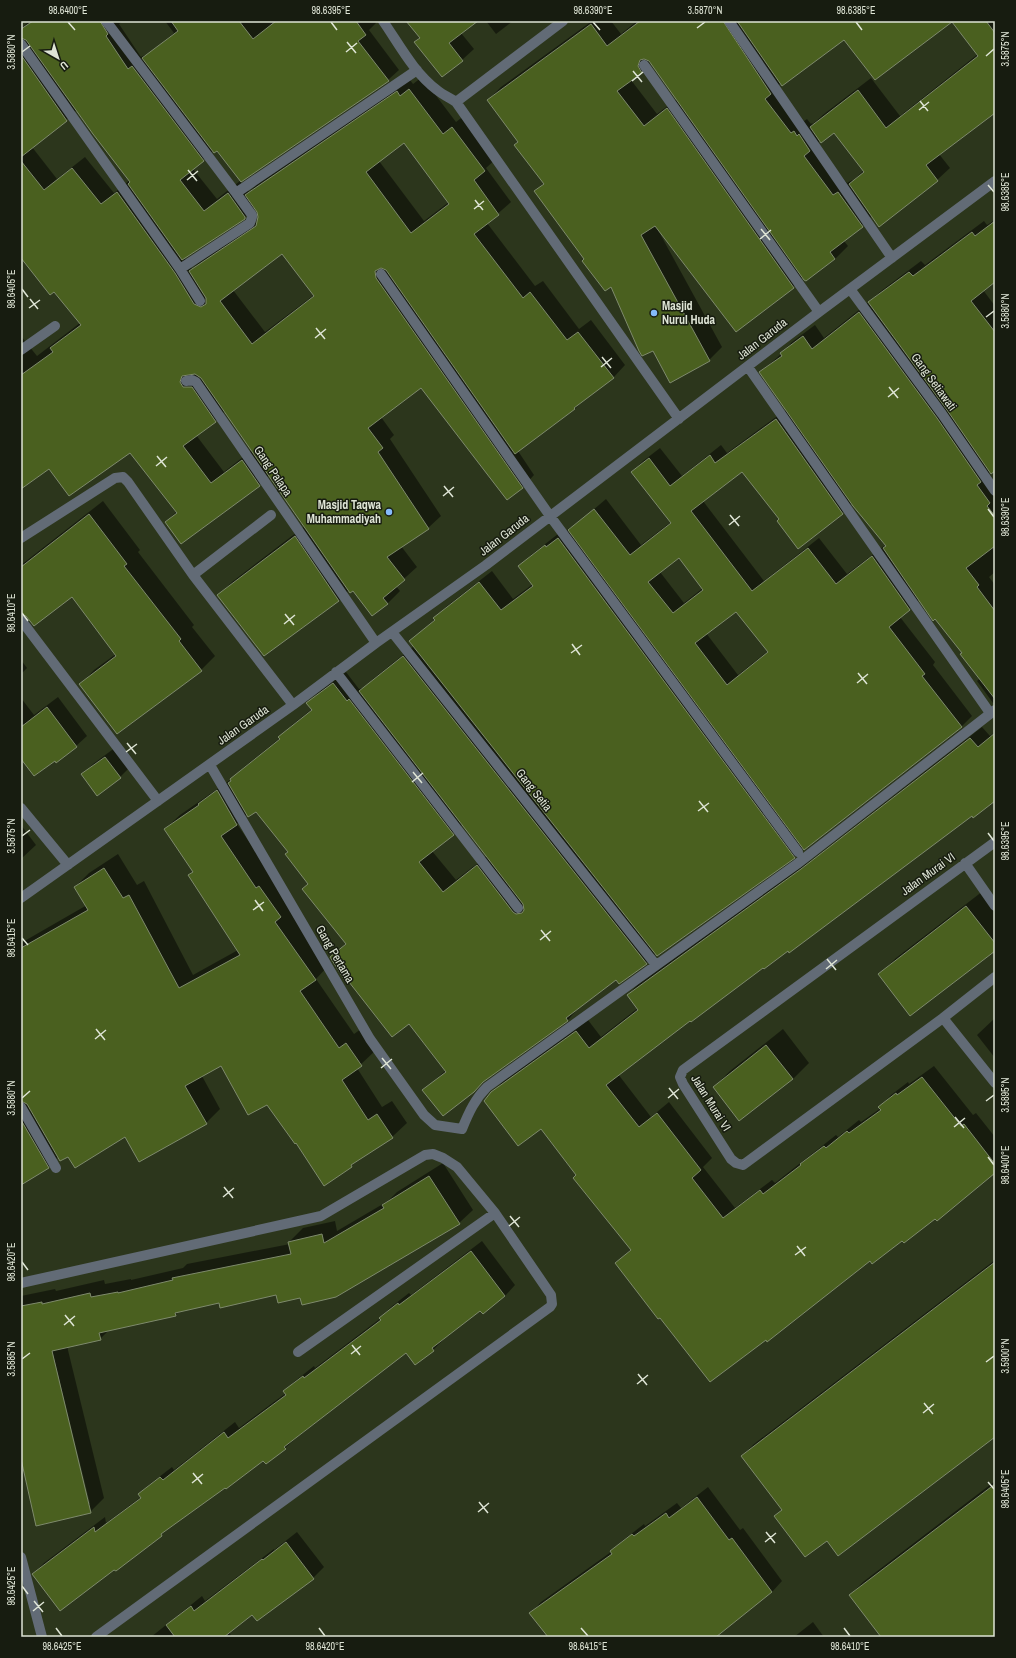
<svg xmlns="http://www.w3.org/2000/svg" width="1016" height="1658" font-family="'Archivo Narrow',sans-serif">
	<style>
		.shadow { fill: #0007; fill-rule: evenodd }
		.building { fill: #4a601f; stroke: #7e8a6c; fill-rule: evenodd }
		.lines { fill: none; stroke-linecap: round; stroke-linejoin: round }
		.street { stroke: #626b76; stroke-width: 10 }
		.ticks { fill: none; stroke: #dee4d5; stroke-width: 1.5 }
		.poi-dot { fill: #85bbfb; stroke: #171c10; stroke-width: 1.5 }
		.labels { text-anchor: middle; stroke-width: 3; stroke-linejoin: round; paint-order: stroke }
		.poi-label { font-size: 12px; font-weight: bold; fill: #dee4d5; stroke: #171c10; text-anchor: start }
		.street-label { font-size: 12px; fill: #dee4d5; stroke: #171c10 }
		.neatline { fill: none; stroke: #dee4d5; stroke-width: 1.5 }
		.ticks-label { font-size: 10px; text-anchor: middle; fill: #dee4d5 }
	</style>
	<rect width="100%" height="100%" fill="#2c361c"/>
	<path class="shadow" d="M 29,21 L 123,21 L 119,24 L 141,57 L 145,55 L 146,56 L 174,33 L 165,21 L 375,21 L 376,23 L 369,30 L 399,70 L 388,80 L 213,151 L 193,169 L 217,199 L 240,181 L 249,192 L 259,182 L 410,80 L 413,84 L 422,77 L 456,122 L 465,115 L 497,158 L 486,168 L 511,202 L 487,223 L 535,286 L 543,281 L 579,329 L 591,320 L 625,365 L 613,378 L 582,401 L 575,409 L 518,451 L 534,475 L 522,488 L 422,386 L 381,417 L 394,435 L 390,439 L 441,516 L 428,528 L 401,546 L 417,567 L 396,586 L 400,591 L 387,604 L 354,589 L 349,590 L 339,601 L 264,655 L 219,595 L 232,582 L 305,526 L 269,475 L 259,485 L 166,522 L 177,511 L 130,452 L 50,468 L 21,489 L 21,336 L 37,356 L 80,323 L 55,291 L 23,259 L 21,260 L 21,29 ZM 77,110 L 130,180 L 114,193 L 85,157 L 57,179 L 32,147 L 66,120 ZM 404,142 L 449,202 L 424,221 L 379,161 ZM 255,207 L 258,211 L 258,221 L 202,259 L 192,269 L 184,257 L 244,218 ZM 282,253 L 314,295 L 265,332 L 233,290 ZM 225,411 L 252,450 L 224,472 L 196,435 L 215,421 Z
		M 408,21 L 476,21 L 461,33 L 474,49 L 462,60 L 442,76 L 416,42 L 420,37 Z
		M 486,21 L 513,21 L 496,34 Z
		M 592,21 L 611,21 L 621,34 L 637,21 L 952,21 L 844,38 L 781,83 L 778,86 L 804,121 L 807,119 L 811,124 L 812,123 L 813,124 L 824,114 L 871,78 L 900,116 L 978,54 L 953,21 L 995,21 L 995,112 L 939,154 L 950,168 L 937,180 L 872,216 L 844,241 L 848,246 L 835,259 L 806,280 L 803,277 L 793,287 L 658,230 L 722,347 L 709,360 L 653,350 L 611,285 L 585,259 L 535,191 L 544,183 L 519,141 L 488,100 L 501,87 ZM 651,62 L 677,99 L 657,114 L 631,80 ZM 834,131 L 864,170 L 853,181 L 852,180 L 847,183 L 816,144 Z
		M 995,220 L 995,281 L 983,290 L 995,306 L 995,470 L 988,474 L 995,483 L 995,572 L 989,577 L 995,585 L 995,703 L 993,703 L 977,681 L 980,678 L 963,653 L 920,599 L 900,617 L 935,662 L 933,665 L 972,716 L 961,727 L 803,848 L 794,857 L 658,955 L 656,953 L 646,963 L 616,979 L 579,1007 L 568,1020 L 486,1078 L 424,1090 L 446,1070 L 409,1023 L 332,957 L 346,943 L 289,851 L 257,811 L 247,814 L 237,824 L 271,874 L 329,965 L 316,979 L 354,1034 L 361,1029 L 376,1050 L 357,1068 L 382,1107 L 392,1101 L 407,1123 L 392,1137 L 324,1184 L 297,1142 L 268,1104 L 222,1064 L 202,1076 L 220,1109 L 206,1123 L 126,1136 L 68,1155 L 58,1157 L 48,1167 L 21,1184 L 21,943 L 87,905 L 75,887 L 89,873 L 118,854 L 137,885 L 144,881 L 193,975 L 238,950 L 189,876 L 194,871 L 165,829 L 180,815 L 233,778 L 244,767 L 280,738 L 292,725 L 312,709 L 307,703 L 320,691 L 346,672 L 359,689 L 362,688 L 363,689 L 373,679 L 414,646 L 410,642 L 435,619 L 447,606 L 492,571 L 513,599 L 533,584 L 519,567 L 531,555 L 558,534 L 559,536 L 571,527 L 572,528 L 606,499 L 641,545 L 671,522 L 632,472 L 643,461 L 660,448 L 682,476 L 721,445 L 727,453 L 787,409 L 761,372 L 781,354 L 792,342 L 815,325 L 824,338 L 869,302 L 881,291 L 921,261 L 925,265 L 984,221 L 987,225 ZM 743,471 L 780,519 L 842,513 L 852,503 L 887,546 L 885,548 L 884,546 L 847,574 L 819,538 L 764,581 L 703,501 ZM 679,557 L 703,588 L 684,603 L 660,572 ZM 736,610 L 768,651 L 738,675 L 706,633 ZM 463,824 L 487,856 L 456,880 L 432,851 Z
		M 103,501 L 140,550 L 138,552 L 194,625 L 192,627 L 215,656 L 201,670 L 81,684 L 94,670 L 116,654 L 72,596 L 27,615 L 21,613 L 21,565 Z
		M 21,660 L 27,668 L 21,674 Z
		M 58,697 L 87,736 L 76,746 L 55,759 L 21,757 L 21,698 L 34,715 Z
		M 982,727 L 990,736 L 995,732 L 995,799 L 690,1019 L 618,1074 L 651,1117 L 669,1102 L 712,1158 L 703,1167 L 735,1208 L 772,1180 L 775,1183 L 836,1135 L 838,1137 L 859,1120 L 861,1122 L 881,1108 L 880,1107 L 891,1095 L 908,1082 L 909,1084 L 934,1066 L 973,1115 L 976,1113 L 995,1137 L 995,1172 L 935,1217 L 870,1260 L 616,1263 L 631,1249 L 541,1128 L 492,1093 L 504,1080 L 588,1020 L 601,1037 L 638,1008 L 628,995 L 639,983 L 814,858 Z
		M 116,747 L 131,766 L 120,777 L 82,775 L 93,764 Z
		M 21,825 L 36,845 L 21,859 Z
		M 983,891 L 995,906 L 995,950 L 880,974 L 896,958 Z
		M 995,1018 L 995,1058 L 977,1035 Z
		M 783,1029 L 809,1063 L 793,1079 L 714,1087 L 730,1071 Z
		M 443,1163 L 473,1210 L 459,1223 L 301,1296 L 277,1294 L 220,1301 L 180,1311 L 175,1315 L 109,1330 L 100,1339 L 67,1346 L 104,1498 L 90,1512 L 21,1454 L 21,1296 L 55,1289 L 56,1291 L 104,1280 L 105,1284 L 131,1279 L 131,1280 L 183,1268 L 187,1264 L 290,1244 L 289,1242 L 303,1228 L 335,1221 L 337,1231 L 388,1201 L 397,1192 ZM 49,1346 L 51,1346 L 90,1504 L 88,1504 Z
		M 482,1241 L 515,1285 L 505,1296 L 481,1310 L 443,1338 L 444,1339 L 433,1350 L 406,1352 L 296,1438 L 285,1448 L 266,1463 L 264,1460 L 226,1486 L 168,1528 L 116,1570 L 33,1574 L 44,1563 L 105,1517 L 106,1523 L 141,1497 L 139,1494 L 150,1484 L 172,1467 L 174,1470 L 235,1422 L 239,1428 L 286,1393 L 284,1391 L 295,1381 L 314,1366 L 315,1368 L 381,1318 L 391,1307 L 409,1293 L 411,1295 Z
		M 995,1260 L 995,1436 L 827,1540 L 775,1516 L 783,1509 L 742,1456 L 754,1444 Z
		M 995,1481 L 995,1637 L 882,1637 L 850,1595 L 863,1582 Z
		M 708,1487 L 740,1530 L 743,1528 L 782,1581 L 772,1592 L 712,1637 L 549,1637 L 531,1613 L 541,1602 L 611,1552 L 622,1541 L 644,1524 L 645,1526 L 677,1503 L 681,1508 Z
		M 297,1532 L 324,1567 L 313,1578 L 253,1614 L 229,1632 L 232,1637 L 151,1637 L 202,1596 L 205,1601 L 274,1549 L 274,1550 Z
		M 813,1622 L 824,1637 L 794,1637 Z"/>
	<path class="building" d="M 33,21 L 100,21 L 108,34 L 106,36 L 128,69 L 132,66 L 204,161 L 180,180 L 204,211 L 228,193 L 245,217 L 245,219 L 182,260 L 128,184 L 130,182 L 93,134 L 26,40 L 21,38 L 21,29 Z
		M 171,21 L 239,21 L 253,39 L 276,21 L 356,21 L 366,35 L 358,41 L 389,81 L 241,182 L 217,151 L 214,153 L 142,58 L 178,31 Z
		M 406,21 L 478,21 L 449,43 L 463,61 L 442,77 L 414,42 L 420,38 Z
		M 640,21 L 723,21 L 771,94 L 765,99 L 791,133 L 794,131 L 797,136 L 799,134 L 810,151 L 804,156 L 833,195 L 838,192 L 863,227 L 830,252 L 835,259 L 806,281 L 804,280 L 649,61 L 644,59 L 640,60 L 638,66 L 642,73 L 617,91 L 644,126 L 667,108 L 794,288 L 736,332 L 655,226 L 641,235 L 710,361 L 670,383 L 653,351 L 642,356 L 639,351 L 611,287 L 605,291 L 582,261 L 584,259 L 534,191 L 544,184 L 514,145 L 518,142 L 487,100 L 591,24 L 607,46 Z
		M 737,21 L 986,21 L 995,33 L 995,113 L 926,165 L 938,181 L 879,227 L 849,184 L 864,172 L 834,133 L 821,143 L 810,127 L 858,90 L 886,128 L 978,56 L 952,22 L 875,80 L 844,40 L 782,86 Z
		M 21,55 L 67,121 L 21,157 Z
		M 409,89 L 443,134 L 452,127 L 485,171 L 474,180 L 499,215 L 474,234 L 523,298 L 530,292 L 567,340 L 578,332 L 614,378 L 574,408 L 575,409 L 515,454 L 386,270 L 381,268 L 375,271 L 376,278 L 523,488 L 507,500 L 421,388 L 368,428 L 383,448 L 378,452 L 429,529 L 387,557 L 405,580 L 383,598 L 388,604 L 372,616 L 353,591 L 350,593 L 201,378 L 195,374 L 182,376 L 180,382 L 183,387 L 192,387 L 216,422 L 183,446 L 211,483 L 242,460 L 260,486 L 181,544 L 165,522 L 177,513 L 130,453 L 69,496 L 49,469 L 21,489 L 21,375 L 53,352 L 50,348 L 81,325 L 54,292 L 50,295 L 21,258 L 21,161 L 44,190 L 72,168 L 101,204 L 117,192 L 175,273 L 194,304 L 201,307 L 206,304 L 206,298 L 189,271 L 256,226 L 258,217 L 257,212 L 245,195 L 397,91 L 400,96 ZM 404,143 L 449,204 L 411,233 L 366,172 ZM 282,254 L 314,296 L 252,344 L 220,301 Z
		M 995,221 L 995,282 L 971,301 L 995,332 L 995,471 L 991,474 L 947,410 L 868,302 L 909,272 L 913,276 L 972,232 L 975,236 Z
		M 859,312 L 937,418 L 981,482 L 977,485 L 990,503 L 987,506 L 995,516 L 995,546 L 966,568 L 979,585 L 977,587 L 995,611 L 995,699 L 960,654 L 962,653 L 935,619 L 933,621 L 883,548 L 886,546 L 853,506 L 759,372 L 782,356 L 780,353 L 803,336 L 812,349 Z
		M 776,419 L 843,514 L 798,549 L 777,521 L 779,519 L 742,472 L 691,511 L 752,591 L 808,548 L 836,584 L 872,556 L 910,610 L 889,627 L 925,674 L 922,676 L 962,727 L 804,850 L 568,530 L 594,509 L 630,555 L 671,523 L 631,472 L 649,458 L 670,486 L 710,455 L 715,463 ZM 679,558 L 703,590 L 673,613 L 648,582 ZM 736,612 L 768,652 L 727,685 L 695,643 Z
		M 89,514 L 127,564 L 124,566 L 181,639 L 179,641 L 202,671 L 117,734 L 79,684 L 116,656 L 72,597 L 34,626 L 26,616 L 21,614 L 21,567 Z
		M 295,536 L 339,601 L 264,656 L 217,595 Z
		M 558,538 L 795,858 L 657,956 L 409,641 L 435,620 L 433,618 L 479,582 L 501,610 L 533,586 L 518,566 L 545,545 L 546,547 Z
		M 403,656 L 647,964 L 619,984 L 616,980 L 566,1018 L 568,1021 L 483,1082 L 474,1092 L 443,1116 L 422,1090 L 446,1072 L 409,1024 L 392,1037 L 349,982 L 347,984 L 330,957 L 346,944 L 302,889 L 308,884 L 285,854 L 288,852 L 256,812 L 248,817 L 228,783 L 231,781 L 230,779 L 280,739 L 278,737 L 312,710 L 306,703 L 333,683 L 347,701 L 349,699 L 454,835 L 419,862 L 443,892 L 477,865 L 513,912 L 516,914 L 522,913 L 524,910 L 523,904 L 359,691 Z
		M 47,707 L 77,747 L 56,763 L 55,761 L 34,776 L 21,759 L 21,727 Z
		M 995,733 L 995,801 L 973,818 L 972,816 L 928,849 L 789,953 L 788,951 L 764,969 L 763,968 L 691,1022 L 690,1021 L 606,1085 L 639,1127 L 657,1113 L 701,1170 L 692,1178 L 723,1218 L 760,1190 L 763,1194 L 801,1165 L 800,1164 L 824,1146 L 826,1148 L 847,1131 L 849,1133 L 881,1110 L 878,1107 L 896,1093 L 897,1095 L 922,1077 L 961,1126 L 964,1124 L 995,1164 L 995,1173 L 937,1221 L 935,1219 L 904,1243 L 902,1241 L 872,1264 L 870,1261 L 767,1342 L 766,1340 L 710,1382 L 660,1318 L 658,1319 L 615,1263 L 631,1250 L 573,1178 L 576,1175 L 541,1129 L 518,1146 L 484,1101 L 491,1092 L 576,1031 L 589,1048 L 638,1010 L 627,995 L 801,869 L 970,738 L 978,747 Z
		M 105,757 L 121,778 L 97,796 L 81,774 Z
		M 217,790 L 237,825 L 221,836 L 256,888 L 259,886 L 281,917 L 275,922 L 316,980 L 300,991 L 339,1048 L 346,1043 L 362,1066 L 342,1080 L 368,1120 L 377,1114 L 393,1138 L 351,1165 L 352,1167 L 324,1186 L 296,1143 L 295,1144 L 267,1105 L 248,1115 L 221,1066 L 185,1086 L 207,1124 L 139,1162 L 125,1137 L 75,1168 L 68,1157 L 60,1161 L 27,1104 L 21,1101 L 21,948 L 88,910 L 74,887 L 104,868 L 123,898 L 129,895 L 179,988 L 240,955 L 188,875 L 193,872 L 164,829 L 199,805 L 198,804 Z
		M 966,906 L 995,943 L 995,951 L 910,1016 L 878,974 Z
		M 766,1045 L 793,1079 L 739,1121 L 713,1087 Z
		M 21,1120 L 49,1168 L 21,1185 Z
		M 429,1176 L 460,1224 L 336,1297 L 302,1305 L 300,1298 L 278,1303 L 276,1295 L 220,1308 L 219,1303 L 175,1313 L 176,1316 L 99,1333 L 101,1340 L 52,1351 L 91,1513 L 36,1526 L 21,1459 L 21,1306 L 42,1302 L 42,1304 L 90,1293 L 91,1297 L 118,1292 L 118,1293 L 173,1280 L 172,1278 L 291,1254 L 288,1242 L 322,1234 L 324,1243 L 384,1208 L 382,1205 Z
		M 471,1251 L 505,1296 L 483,1314 L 480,1311 L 432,1348 L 434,1351 L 415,1365 L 406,1353 L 284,1447 L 286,1449 L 266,1464 L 263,1461 L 226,1489 L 225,1488 L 161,1534 L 162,1536 L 116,1571 L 114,1570 L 60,1611 L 32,1574 L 94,1527 L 95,1532 L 141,1498 L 138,1494 L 160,1477 L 163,1480 L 224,1432 L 228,1438 L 286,1395 L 283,1391 L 303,1376 L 304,1378 L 381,1320 L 379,1318 L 398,1303 L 399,1305 Z
		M 995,1262 L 995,1437 L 838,1556 L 827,1541 L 805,1557 L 774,1516 L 782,1510 L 741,1456 Z
		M 995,1484 L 995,1637 L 881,1637 L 849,1595 Z
		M 697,1497 L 729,1540 L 732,1538 L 772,1592 L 716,1637 L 548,1637 L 529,1613 L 612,1554 L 610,1551 L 632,1534 L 634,1536 L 666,1513 L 669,1518 Z
		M 286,1542 L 314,1579 L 257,1621 L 252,1615 L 224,1637 L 175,1637 L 166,1625 L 191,1606 L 194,1611 L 262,1559 L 263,1560 Z"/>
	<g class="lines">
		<path class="street" d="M 106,21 L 236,193
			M 383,21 C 399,44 414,73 437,90 C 443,95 450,98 456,102 L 679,419
			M 729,21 L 892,258
			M 21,44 L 180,269 L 200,301
			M 644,65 L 819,312
			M 456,102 L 563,21
			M 180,269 L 250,223 L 252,217 L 252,215 L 236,193 L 417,70
			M 381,274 L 550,516 L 798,852
			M 850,289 L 942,414 L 995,491
			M 21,350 L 55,326
			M 748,367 L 990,713
			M 186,381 L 192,380 L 196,382 L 376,643
			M 21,538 L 115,478 L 123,477 L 128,482 L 193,575 L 293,705
			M 193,575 L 271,515
			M 21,620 L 158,801
			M 392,632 L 656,965
			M 336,672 L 518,908
			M 210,765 L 370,1039 L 424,1115 L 435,1125 L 462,1129 C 469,1112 475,1099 487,1087 L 797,864 L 995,710
			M 21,808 L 68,865
			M 995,842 L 683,1070 L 680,1077 L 683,1084 L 731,1159 L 736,1163 L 743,1165 L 943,1018 L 995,977
			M 965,863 L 995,906
			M 21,898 L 293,705 L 376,643 L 486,565 L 819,312 L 995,181
			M 943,1018 L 995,1083
			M 21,1107 L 56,1168
			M 21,1283 L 321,1216 L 425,1155 L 433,1154 L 443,1158 L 457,1167 L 495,1213 L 551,1295 L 552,1304 L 550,1307 L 96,1637
			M 298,1352 L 495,1213
			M 21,1557 L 42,1637"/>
	</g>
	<path class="ticks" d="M 68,22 L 75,30M 331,22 L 337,30M 593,22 L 600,30M 856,22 L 862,30M 697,28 L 705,22M 347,42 L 356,53M 22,52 L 30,46M 346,52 L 357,43M 986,56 L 994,49M 633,71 L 642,82M 632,81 L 643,72M 920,101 L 928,111M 919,110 L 929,102M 188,170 L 197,181M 187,180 L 198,171M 988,185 L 994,192M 475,200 L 483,210M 474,209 L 484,201M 761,229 L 770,240M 760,239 L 771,230M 22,289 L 28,297M 30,299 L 38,309M 29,308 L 40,300M 986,317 L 994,311M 316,328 L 325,339M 315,338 L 326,329M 602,357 L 611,368M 601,367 L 612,358M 889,387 L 898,398M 888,397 L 899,388M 157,456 L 166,467M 156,466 L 167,457M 444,486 L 453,497M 443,496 L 454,487M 988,509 L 994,517M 730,515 L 739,526M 729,525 L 740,516M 22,613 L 28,621M 285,614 L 294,625M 284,624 L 295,615M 572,644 L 580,655M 571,653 L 582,645M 858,673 L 867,684M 857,683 L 868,674M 127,743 L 136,754M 126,752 L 137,744M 413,772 L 422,783M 412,782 L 423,773M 699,801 L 708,812M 698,811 L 709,803M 988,833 L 994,841M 22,836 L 30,830M 255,900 L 263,911M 253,910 L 264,902M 541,930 L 550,941M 22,938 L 28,945M 540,940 L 551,931M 827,959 L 836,970M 826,969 L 837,960M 96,1029 L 105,1040M 95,1039 L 106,1030M 382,1058 L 391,1069M 381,1068 L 392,1059M 669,1088 L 678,1099M 22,1098 L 30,1091M 668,1098 L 679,1089M 986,1101 L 994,1095M 955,1117 L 964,1128M 954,1127 L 965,1118M 988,1157 L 994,1165M 224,1187 L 233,1198M 223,1197 L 234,1188M 510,1216 L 519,1227M 509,1226 L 520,1217M 797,1246 L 805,1256M 795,1255 L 806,1247M 22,1262 L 28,1270M 65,1315 L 74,1326M 64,1325 L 75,1316M 352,1345 L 360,1355M 351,1354 L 361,1346M 22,1359 L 30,1353M 986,1362 L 994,1356M 638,1374 L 647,1385M 637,1384 L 648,1375M 924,1403 L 933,1414M 923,1413 L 934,1404M 193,1473 L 202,1484M 988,1482 L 994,1489M 192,1483 L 203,1474M 479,1502 L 488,1513M 478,1512 L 489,1503M 766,1532 L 775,1543M 765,1542 L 776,1533M 22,1586 L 28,1594M 34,1601 L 43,1612M 33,1611 L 44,1602M 56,1628 L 62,1636M 319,1628 L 325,1636M 581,1628 L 588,1636M 844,1628 L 850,1636"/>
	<g class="poi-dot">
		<circle cx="654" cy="313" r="4"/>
		<circle cx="389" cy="512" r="4"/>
	</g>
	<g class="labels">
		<g class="poi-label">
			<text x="662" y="310">Masjid<tspan x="662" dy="14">Nurul Huda</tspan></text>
			<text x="381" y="509" text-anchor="end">Masjid Taqwa<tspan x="381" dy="14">Muhammadiyah</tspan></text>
		</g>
		<g class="street-label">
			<text transform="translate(762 339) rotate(-38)" y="4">Jalan Garuda</text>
			<text transform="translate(934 382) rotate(54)" y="4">Gang Setiawati</text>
			<text transform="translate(273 471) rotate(56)" y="4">Gang Palapa</text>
			<text transform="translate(504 535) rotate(-38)" y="4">Jalan Garuda</text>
			<text transform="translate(243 725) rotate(-35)" y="4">Jalan Garuda</text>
			<text transform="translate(534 790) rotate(52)" y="4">Gang Setia</text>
			<text transform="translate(928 874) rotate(-36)" y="4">Jalan Murai VI</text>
			<text transform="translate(335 954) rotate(60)" y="4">Gang Pertama</text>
			<text transform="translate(711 1103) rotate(58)" y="4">Jalan Murai VI</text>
		</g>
	</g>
	<rect width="1016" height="1658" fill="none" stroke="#171c10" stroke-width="44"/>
	<g transform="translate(58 58) rotate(141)" stroke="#171c10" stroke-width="3" paint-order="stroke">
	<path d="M0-3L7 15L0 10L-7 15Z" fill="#dee4d5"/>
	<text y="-6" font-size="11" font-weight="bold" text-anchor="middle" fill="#dee4d5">U</text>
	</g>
	<rect x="22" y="22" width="972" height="1614" class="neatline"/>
	<g class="ticks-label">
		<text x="68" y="14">98.6400°E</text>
		<text x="331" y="14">98.6395°E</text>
		<text x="593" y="14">98.6390°E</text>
		<text x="705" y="14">3.5870°N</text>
		<text x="856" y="14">98.6385°E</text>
		<text transform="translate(1005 49) rotate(-90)" y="4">3.5875°N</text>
		<text transform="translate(11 52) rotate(-90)" y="4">3.5860°N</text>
		<text transform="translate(1005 192) rotate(-90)" y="4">98.6385°E</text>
		<text transform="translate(11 289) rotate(-90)" y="4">98.6405°E</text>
		<text transform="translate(1005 311) rotate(-90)" y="4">3.5880°N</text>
		<text transform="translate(1005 517) rotate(-90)" y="4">98.6390°E</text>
		<text transform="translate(11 613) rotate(-90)" y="4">98.6410°E</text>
		<text transform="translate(11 836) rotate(-90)" y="4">3.5875°N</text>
		<text transform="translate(1005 841) rotate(-90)" y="4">98.6395°E</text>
		<text transform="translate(11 938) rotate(-90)" y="4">98.6415°E</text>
		<text transform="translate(1005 1095) rotate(-90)" y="4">3.5895°N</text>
		<text transform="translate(11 1098) rotate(-90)" y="4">3.5880°N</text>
		<text transform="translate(1005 1165) rotate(-90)" y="4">98.6400°E</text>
		<text transform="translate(11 1262) rotate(-90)" y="4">98.6420°E</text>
		<text transform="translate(1005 1356) rotate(-90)" y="4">3.5900°N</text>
		<text transform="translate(11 1359) rotate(-90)" y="4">3.5885°N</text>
		<text transform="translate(1005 1489) rotate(-90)" y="4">98.6405°E</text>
		<text transform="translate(11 1586) rotate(-90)" y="4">98.6425°E</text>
		<text x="62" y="1650">98.6425°E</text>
		<text x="325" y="1650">98.6420°E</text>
		<text x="588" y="1650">98.6415°E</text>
		<text x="850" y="1650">98.6410°E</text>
	</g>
</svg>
